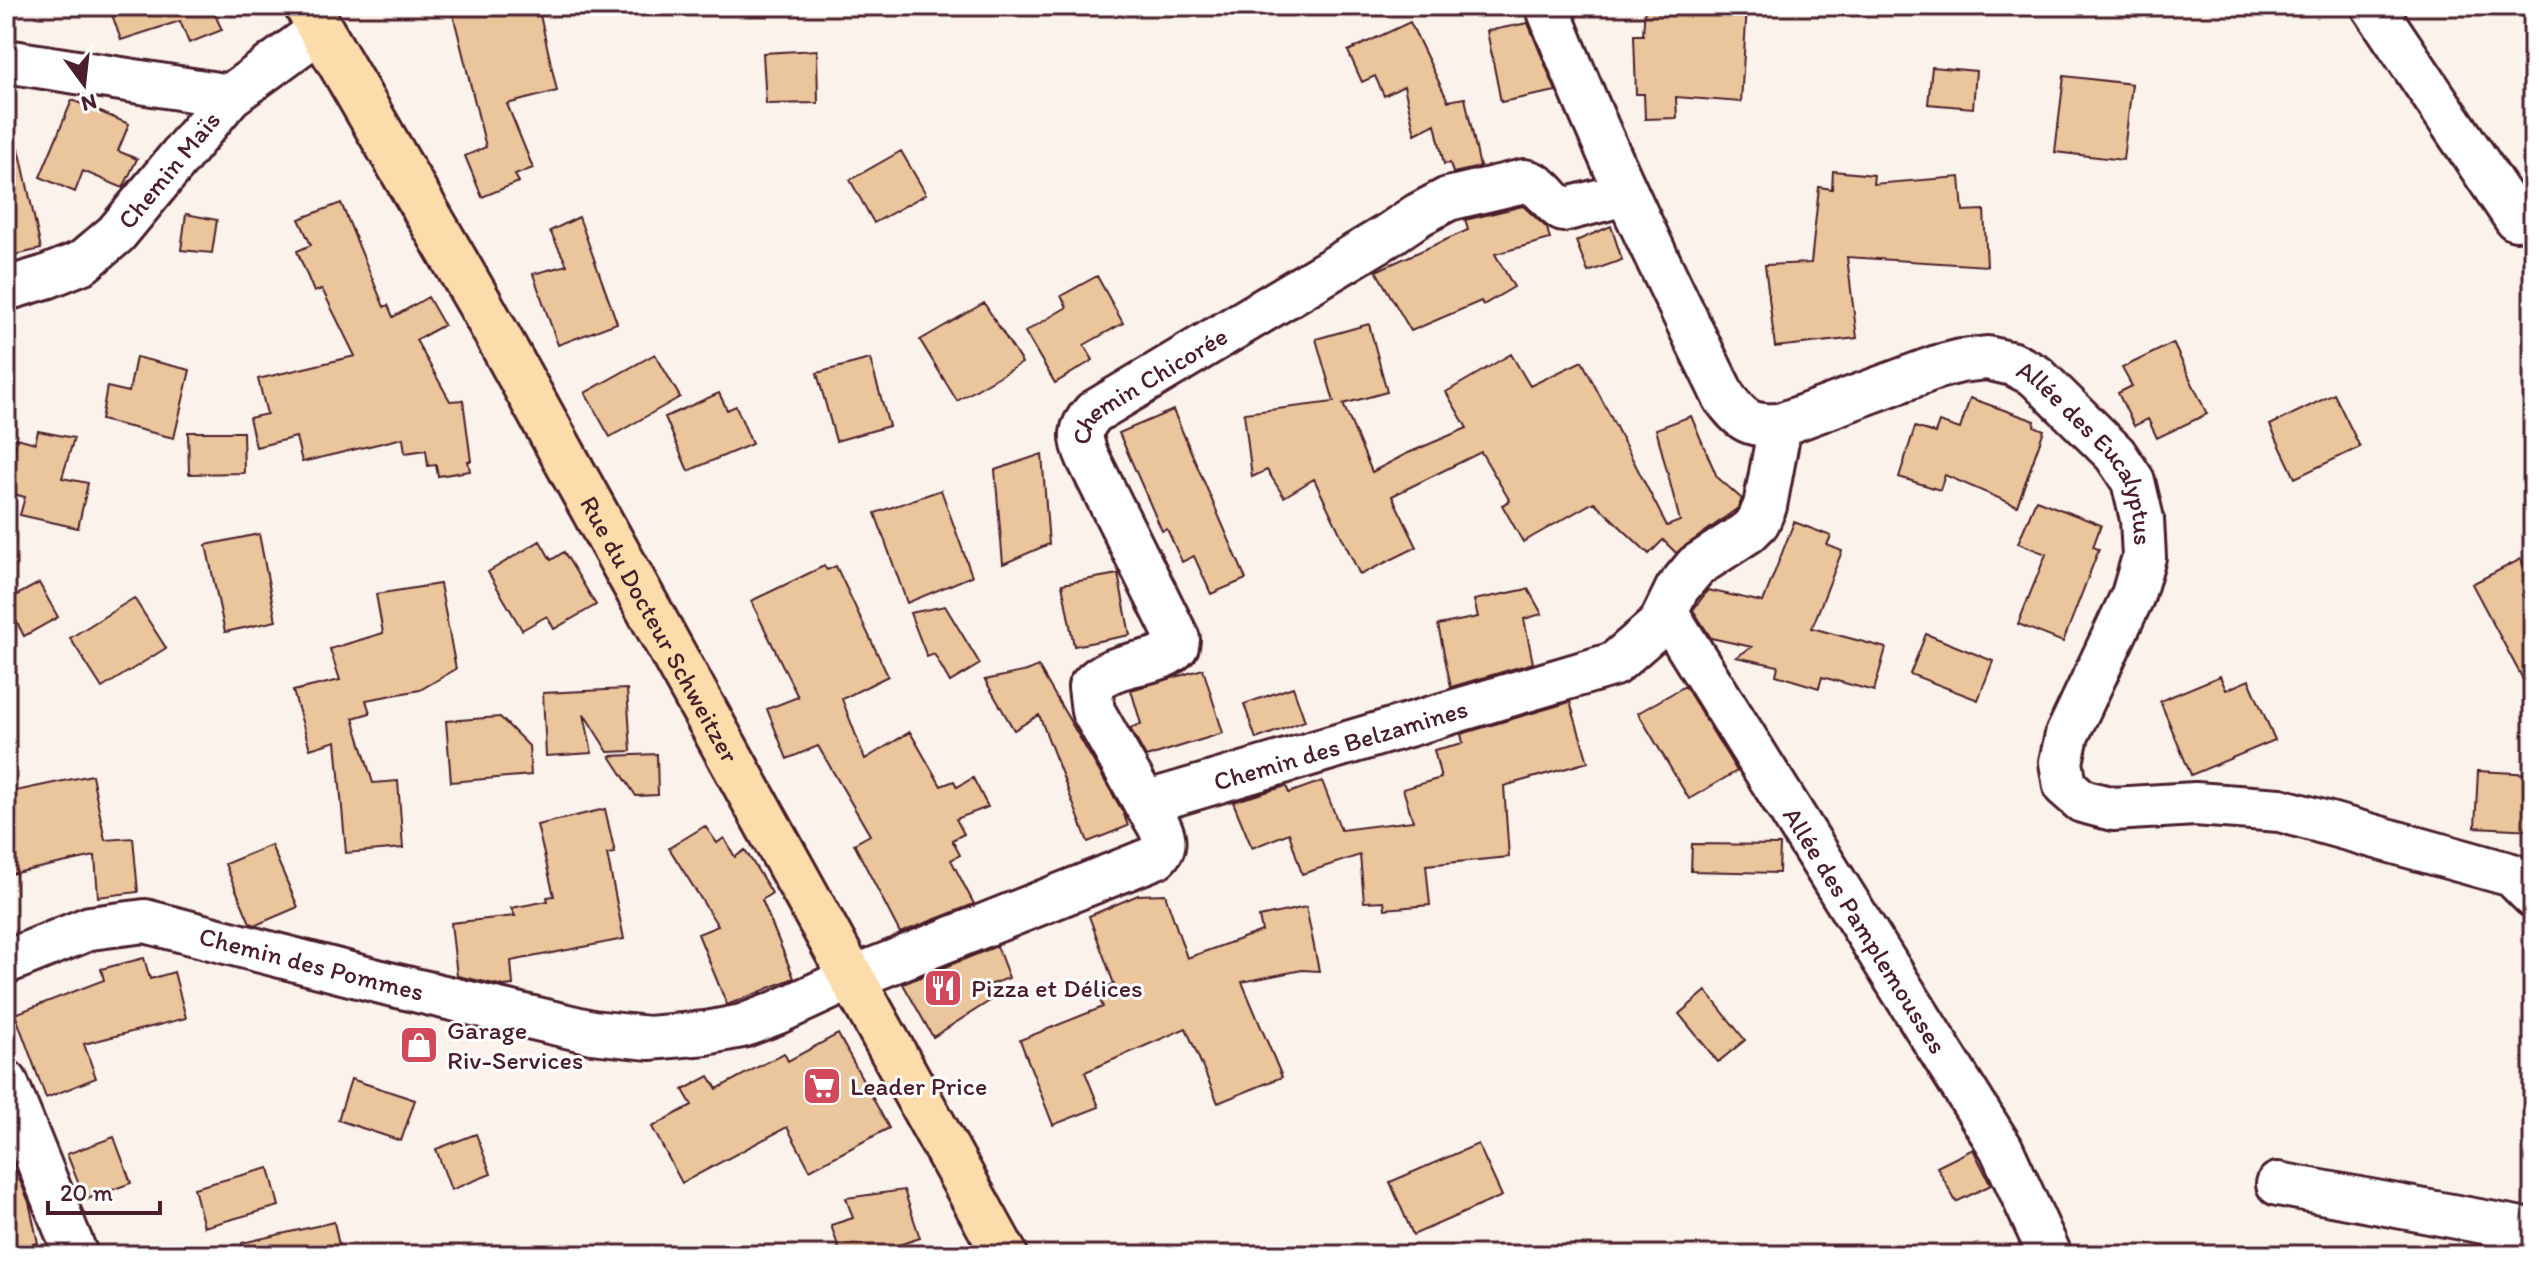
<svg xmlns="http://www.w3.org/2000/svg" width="2539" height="1261" font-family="Itim,sans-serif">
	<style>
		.building { fill: #ebc59b; stroke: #4a1f2b; stroke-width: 2 }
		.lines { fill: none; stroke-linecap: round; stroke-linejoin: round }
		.minor-casing { stroke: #4a1f2b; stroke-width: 48 }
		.major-casing { stroke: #4a1f2b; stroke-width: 50 }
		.minor { stroke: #fff; stroke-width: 42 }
		.major { stroke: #fddcac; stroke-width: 44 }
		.labels { text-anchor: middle; stroke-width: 6; stroke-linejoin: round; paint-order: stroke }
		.street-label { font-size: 26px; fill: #4a1f2b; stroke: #fff }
		.poi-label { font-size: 26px; fill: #4a1f2b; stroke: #fff; text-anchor: start }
	</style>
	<rect width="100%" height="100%" fill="#fbf3eb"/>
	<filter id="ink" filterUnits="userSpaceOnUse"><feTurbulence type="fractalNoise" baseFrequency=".0125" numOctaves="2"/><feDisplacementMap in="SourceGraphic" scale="16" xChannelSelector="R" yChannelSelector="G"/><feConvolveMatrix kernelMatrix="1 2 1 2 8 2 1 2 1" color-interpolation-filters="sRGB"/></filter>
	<g filter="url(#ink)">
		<path class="building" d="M 109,6 L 211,6 L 222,30 L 189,43 L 180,21 L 121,40 Z
			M 451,6 L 538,6 L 557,91 L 507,104 L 533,168 L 515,175 L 519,182 L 482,197 L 465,156 L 486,147 Z
			M 1645,6 L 1747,6 L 1741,102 L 1676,97 L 1677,118 L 1645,119 L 1644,94 L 1636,94 L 1634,35 L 1643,35 Z
			M 1410,22 L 1448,101 L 1465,98 L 1480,167 L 1453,173 L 1450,163 L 1444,164 L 1435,124 L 1415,134 L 1404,86 L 1384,96 L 1375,76 L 1362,82 L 1348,51 Z
			M 1528,23 L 1556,91 L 1501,102 L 1487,31 Z
			M 817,50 L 818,103 L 766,104 L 763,53 Z
			M 1932,67 L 1976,71 L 1973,108 L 1928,104 Z
			M 2064,76 L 2132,84 L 2123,160 L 2055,152 Z
			M 72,100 L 129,124 L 118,151 L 137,159 L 123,188 L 83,171 L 75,192 L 40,177 Z
			M 19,148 L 41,249 L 6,257 L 6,149 Z
			M 901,151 L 926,194 L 874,223 L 850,180 Z
			M 1833,171 L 1874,175 L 1873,184 L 1960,177 L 1963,211 L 1984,210 L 1987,266 L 1847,257 L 1857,338 L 1775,347 L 1765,265 L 1811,263 L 1819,187 L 1832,189 Z
			M 341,203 L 384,307 L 388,305 L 393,317 L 428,297 L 444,325 L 416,340 L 450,401 L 463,400 L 471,461 L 468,461 L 470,471 L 438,476 L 436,465 L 428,466 L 426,450 L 405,453 L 403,438 L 302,462 L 296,437 L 256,447 L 249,418 L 267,414 L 258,379 L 355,356 L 322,289 L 314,292 L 297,251 L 311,245 L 299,219 Z
			M 1523,206 L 1547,228 L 1550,239 L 1495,254 L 1514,287 L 1483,305 L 1481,301 L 1411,331 L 1376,271 L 1468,230 L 1465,220 Z
			M 186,214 L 217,220 L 212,253 L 181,250 Z
			M 579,217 L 617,323 L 558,345 L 533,274 L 567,265 L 550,231 Z
			M 1611,226 L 1622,260 L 1588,272 L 1576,241 Z
			M 1097,276 L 1123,323 L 1084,345 L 1093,360 L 1055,383 L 1025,332 L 1067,307 L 1061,296 Z
			M 984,303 L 1022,363 L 957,401 L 920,340 Z
			M 1369,324 L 1387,392 L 1343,404 L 1372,472 L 1406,454 L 1467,428 L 1446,392 L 1511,354 L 1530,386 L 1582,361 L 1667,526 L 1680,521 L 1656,429 L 1691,416 L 1717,477 L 1742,499 L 1738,508 L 1676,553 L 1663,540 L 1649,554 L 1594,502 L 1523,542 L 1502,505 L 1510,501 L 1481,452 L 1392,496 L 1417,547 L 1360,575 L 1314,479 L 1284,497 L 1267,470 L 1252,477 L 1244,413 L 1334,402 L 1316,339 Z
			M 2173,343 L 2207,414 L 2157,438 L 2148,419 L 2134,426 L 2118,393 L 2132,386 L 2122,368 Z
			M 655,354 L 680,397 L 610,437 L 585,393 Z
			M 136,357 L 190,370 L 174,438 L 101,420 L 107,387 L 129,392 Z
			M 870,359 L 889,426 L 836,441 L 817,373 Z
			M 719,393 L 727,410 L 736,406 L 752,444 L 688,471 L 665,417 Z
			M 2334,394 L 2360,447 L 2295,478 L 2270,425 Z
			M 1970,398 L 2035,421 L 2034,426 L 2044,430 L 2017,506 L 1945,475 L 1940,490 L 1899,477 L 1915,427 L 1935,433 L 1939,422 L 1960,429 Z
			M 1173,410 L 1246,579 L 1211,594 L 1194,556 L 1182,562 L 1167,529 L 1162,531 L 1119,433 Z
			M 38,431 L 74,438 L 62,478 L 88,483 L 78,528 L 20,515 L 25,497 L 6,492 L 17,438 L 35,443 Z
			M 188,432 L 243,432 L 244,473 L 189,474 Z
			M 1042,454 L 1049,544 L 1003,564 L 995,470 Z
			M 941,490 L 972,576 L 907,603 L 875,513 Z
			M 2036,500 L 2101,525 L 2093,547 L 2099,549 L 2063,642 L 2018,624 L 2046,554 L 2018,543 Z
			M 1794,522 L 1831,536 L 1827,545 L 1842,551 L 1812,628 L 1886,648 L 1874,691 L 1822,677 L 1819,688 L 1776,675 L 1778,666 L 1736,657 L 1752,647 L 1711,638 L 1693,610 L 1708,590 L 1763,602 Z
			M 259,534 L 276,621 L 225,632 L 206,545 Z
			M 540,541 L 551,560 L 564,552 L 596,605 L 554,629 L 547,616 L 522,630 L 488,572 Z
			M 2521,559 L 2533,583 L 2533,589 L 2522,595 L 2533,617 L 2533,698 L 2472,584 Z
			M 824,566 L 827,570 L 836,566 L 888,676 L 842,699 L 865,759 L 910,732 L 941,786 L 954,781 L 957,787 L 973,778 L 988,807 L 956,819 L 964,834 L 952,840 L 960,855 L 951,860 L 974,904 L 900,933 L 854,844 L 870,835 L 818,746 L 787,759 L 767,709 L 798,697 L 751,601 Z
			M 1118,574 L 1130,635 L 1074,646 L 1062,584 Z
			M 39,583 L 58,617 L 24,636 L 6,601 Z
			M 440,584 L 456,669 L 420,690 L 366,700 L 370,713 L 353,718 L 373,783 L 398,781 L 403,848 L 346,853 L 336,741 L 310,749 L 293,691 L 340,680 L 330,649 L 383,633 L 376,594 Z
			M 1528,589 L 1542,614 L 1524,619 L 1533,663 L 1451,687 L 1438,625 L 1478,617 L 1474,600 Z
			M 134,598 L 166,648 L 102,688 L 70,638 Z
			M 945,606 L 980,664 L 950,682 L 934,654 L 927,657 L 910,613 Z
			M 1926,634 L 1993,661 L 1978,700 L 1910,674 Z
			M 1038,666 L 1123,812 L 1128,826 L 1088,842 L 1039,715 L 1014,730 L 985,680 L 1027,671 Z
			M 1203,669 L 1223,733 L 1146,757 L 1130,728 L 1141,724 L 1131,690 Z
			M 2220,676 L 2226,690 L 2249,680 L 2275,740 L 2191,775 L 2160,701 Z
			M 1685,686 L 1737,771 L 1689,799 L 1638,713 Z
			M 1293,687 L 1305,721 L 1256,739 L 1244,704 Z
			M 627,689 L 631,751 L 608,752 L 584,714 L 592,753 L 546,756 L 543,693 Z
			M 1570,702 L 1588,762 L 1504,786 L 1509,857 L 1426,865 L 1430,905 L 1385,909 L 1384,901 L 1364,902 L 1360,855 L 1302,874 L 1289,833 L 1252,848 L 1233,802 L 1286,786 L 1289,793 L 1322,781 L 1341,830 L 1413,821 L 1403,789 L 1441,778 L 1434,750 L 1463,743 L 1461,734 Z
			M 500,717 L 529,746 L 531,775 L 451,782 L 446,721 Z
			M 657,754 L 658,795 L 636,796 L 610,756 Z
			M 2478,771 L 2533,774 L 2533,830 L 2475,827 Z
			M 92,775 L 105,840 L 133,838 L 138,892 L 98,897 L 95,856 L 6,875 L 6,793 Z
			M 605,809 L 615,853 L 607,854 L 624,939 L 511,961 L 513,985 L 504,986 L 457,976 L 451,923 L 515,916 L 511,908 L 548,901 L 547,897 L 554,896 L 537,825 Z
			M 705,826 L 717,843 L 724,838 L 735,857 L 745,850 L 772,893 L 762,900 L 794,978 L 727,1005 L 698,934 L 718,926 L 669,848 Z
			M 1692,844 L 1780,845 L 1779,873 L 1691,871 Z
			M 271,845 L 298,907 L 256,925 L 250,923 L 225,864 Z
			M 1165,894 L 1187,958 L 1262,931 L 1259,917 L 1306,907 L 1319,971 L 1302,970 L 1242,982 L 1282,1077 L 1218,1103 L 1186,1028 L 1085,1072 L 1099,1107 L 1053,1125 L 1020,1040 L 1103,1007 L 1096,991 L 1114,984 L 1089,916 L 1138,895 Z
			M 997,946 L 1009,978 L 989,985 L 996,997 L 933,1037 L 903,984 Z
			M 144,958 L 150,979 L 174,972 L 186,1018 L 84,1044 L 96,1078 L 46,1098 L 15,1014 L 104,980 L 101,969 Z
			M 1706,991 L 1745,1040 L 1718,1062 L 1679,1014 Z
			M 838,1034 L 889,1128 L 810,1170 L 787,1127 L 682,1183 L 652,1127 L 692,1105 L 683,1090 L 709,1076 L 717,1089 L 784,1053 L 788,1061 Z
			M 351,1079 L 415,1100 L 401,1141 L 338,1120 Z
			M 476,1134 L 491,1174 L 451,1190 L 436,1149 Z
			M 114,1137 L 131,1183 L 85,1200 L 67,1154 Z
			M 1478,1144 L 1502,1196 L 1413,1235 L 1390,1182 Z
			M 1973,1149 L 1991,1185 L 1956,1202 L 1937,1167 Z
			M 6,1159 L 11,1159 L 29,1202 L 38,1243 L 6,1250 Z
			M 269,1168 L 279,1206 L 204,1227 L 194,1188 Z
			M 904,1190 L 920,1238 L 868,1255 L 841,1255 L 831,1225 L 853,1218 L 846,1198 Z
			M 334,1222 L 341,1255 L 244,1255 L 242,1243 Z"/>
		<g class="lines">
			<g class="minor-casing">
				<g id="minor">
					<path id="s1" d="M 1547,6 C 1599,140 1661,268 1724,397 C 1742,421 1750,427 1780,425 L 1937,367 L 1961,361 L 1987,358 L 2013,364 L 2036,376 L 2115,454 L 2133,481 L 2142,519 L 2144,557 L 2133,595 L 2067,735 L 2061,762 L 2065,786 L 2082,801 L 2113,809 L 2195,804 L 2280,810 L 2512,875 L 2533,896"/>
					<path d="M 2373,6 L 2516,219"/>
					<path d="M 6,61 L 230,96"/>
					<path id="s2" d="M 6,289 L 46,277 L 83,262 L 116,234 L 230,96 L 321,29"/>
					<path id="s3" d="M 1667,613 L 2001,1148 L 2050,1255"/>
					<path id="s4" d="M 1145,803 L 1093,711 L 1090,687 C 1113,658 1160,668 1177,646 L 1178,639 L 1088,458 C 1079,438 1079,428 1094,412 L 1387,236 L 1418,215 L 1448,199 L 1524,181 C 1544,184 1548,201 1563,210 L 1626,194"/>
					<path id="s5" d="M 6,962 L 90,928 L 145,921 L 389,984 L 592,1032 L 649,1038 L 706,1033 L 742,1026 L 776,1013 L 852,978 L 1156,857 C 1174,840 1155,820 1145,803 L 1614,664 L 1660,624 L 1677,589 L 1696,566 L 1748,532 L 1758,522 L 1765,506 L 1780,425"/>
					<path d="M 6,1082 L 76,1255"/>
					<path d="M 2278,1184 L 2533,1231"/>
				</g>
			</g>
			<g class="major-casing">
				<g id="major">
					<path id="s6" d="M 307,6 L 480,304 L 1005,1255"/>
				</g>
			</g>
			<use href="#minor" class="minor"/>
			<use href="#major" class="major"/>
		</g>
	</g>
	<defs>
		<g id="restaurant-square" transform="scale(2)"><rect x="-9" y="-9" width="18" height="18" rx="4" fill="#d1495b" stroke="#fff"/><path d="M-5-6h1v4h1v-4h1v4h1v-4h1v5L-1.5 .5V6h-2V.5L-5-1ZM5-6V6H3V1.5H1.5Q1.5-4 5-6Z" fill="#fff"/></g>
		<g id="shop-square" transform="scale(2)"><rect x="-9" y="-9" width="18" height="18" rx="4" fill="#d1495b" stroke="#fff"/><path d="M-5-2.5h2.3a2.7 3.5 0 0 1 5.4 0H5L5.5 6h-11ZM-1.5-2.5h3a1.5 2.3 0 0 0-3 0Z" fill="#fff"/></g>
		<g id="supermarket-square" transform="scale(2)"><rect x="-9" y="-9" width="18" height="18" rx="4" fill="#d1495b" stroke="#fff"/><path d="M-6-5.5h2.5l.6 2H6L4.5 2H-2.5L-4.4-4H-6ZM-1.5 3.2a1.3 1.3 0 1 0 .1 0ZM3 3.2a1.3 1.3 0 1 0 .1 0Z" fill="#fff"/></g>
	</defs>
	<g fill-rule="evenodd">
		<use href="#restaurant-square" x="943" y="988"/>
		<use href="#shop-square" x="419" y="1045"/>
		<use href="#supermarket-square" x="822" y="1086"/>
	</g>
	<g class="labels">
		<g class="street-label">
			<text dy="9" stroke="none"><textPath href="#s2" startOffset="208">Chemin Maïs</textPath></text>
			<text dy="9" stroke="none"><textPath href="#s4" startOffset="546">Chemin Chicorée</textPath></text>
			<text dy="9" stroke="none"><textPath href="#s1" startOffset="862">Allée des Eucalyptus</textPath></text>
			<text dy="9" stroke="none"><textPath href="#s6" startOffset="716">Rue du Docteur Schweitzer</textPath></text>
			<text dy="9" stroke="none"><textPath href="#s5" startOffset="1470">Chemin des Belzamines</textPath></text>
			<text dy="9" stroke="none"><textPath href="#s3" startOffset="374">Allée des Pamplemousses</textPath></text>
			<text dy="9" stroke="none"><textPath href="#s5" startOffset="318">Chemin des Pommes</textPath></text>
		</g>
		<g class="poi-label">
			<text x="971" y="997">Pizza et Délices</text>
			<text x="447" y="1039">Garage<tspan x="447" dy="30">Riv-Services</tspan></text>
			<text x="850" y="1095">Leader Price</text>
		</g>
	</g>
	<rect width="2539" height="1261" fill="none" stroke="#fff" stroke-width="32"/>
	<rect x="16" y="16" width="2507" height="1229" fill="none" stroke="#4a1f2b" stroke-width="3" filter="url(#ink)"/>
	<g transform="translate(84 84) rotate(165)" stroke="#ffffff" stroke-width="6" paint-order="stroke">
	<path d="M0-6L14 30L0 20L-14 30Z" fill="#4a1f2b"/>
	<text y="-12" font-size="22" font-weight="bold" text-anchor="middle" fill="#4a1f2b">N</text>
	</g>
	<path d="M48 1201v12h112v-12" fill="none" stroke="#4a1f2b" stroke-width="4"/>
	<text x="60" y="1201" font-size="24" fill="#4a1f2b" stroke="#ffffff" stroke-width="6" paint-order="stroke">20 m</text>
</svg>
